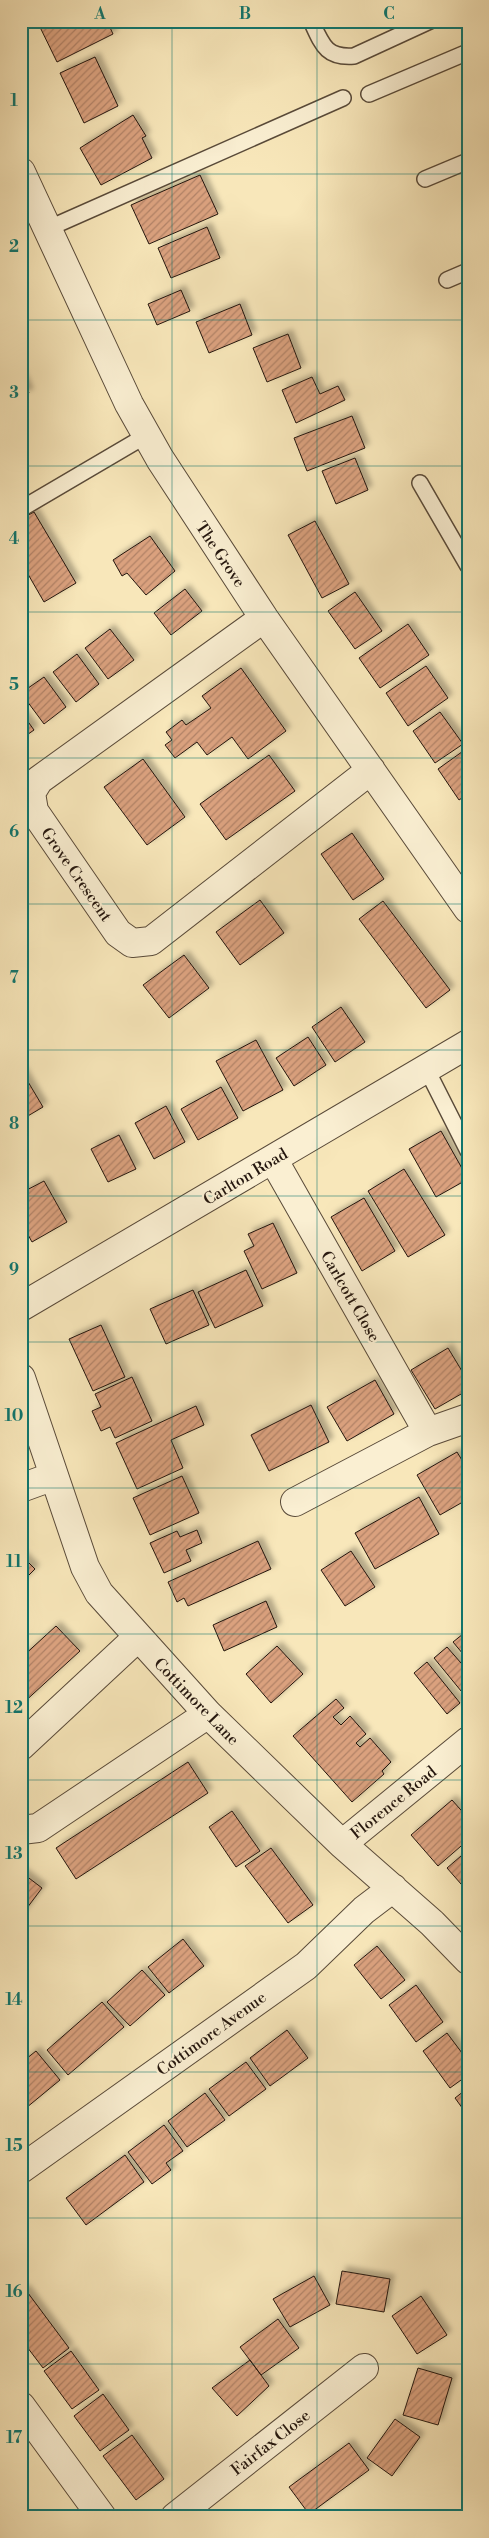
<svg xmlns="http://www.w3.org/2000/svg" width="489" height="2538" font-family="'Libre Bodoni',serif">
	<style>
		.building { fill: url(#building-hatch); stroke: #24160e; filter: url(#shadow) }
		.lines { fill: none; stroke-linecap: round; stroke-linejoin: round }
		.lane-casing { stroke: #594a39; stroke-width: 18 }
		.street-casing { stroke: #594a39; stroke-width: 30 }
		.lane { stroke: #faefd2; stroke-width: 15 }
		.street { stroke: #faefd2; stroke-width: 28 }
		.grid { fill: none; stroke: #0f766e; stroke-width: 1; stroke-opacity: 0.55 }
		.labels { text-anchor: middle; stroke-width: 4.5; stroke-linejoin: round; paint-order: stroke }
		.street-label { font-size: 16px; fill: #24160e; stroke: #faefd2 }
		.neatline { fill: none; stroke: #0f766e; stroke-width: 2 }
		.grid-label { font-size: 16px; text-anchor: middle; font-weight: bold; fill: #0f766e }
	</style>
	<defs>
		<pattern id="building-hatch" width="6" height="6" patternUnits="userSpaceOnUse" patternTransform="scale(1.25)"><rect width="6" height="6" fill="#daa17e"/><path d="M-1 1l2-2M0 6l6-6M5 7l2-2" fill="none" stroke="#b18266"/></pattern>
		<filter id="shadow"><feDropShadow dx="4.5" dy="-4.5" stdDeviation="2.5" flood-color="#0004"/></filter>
	</defs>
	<rect width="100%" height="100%" fill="#f8e7ba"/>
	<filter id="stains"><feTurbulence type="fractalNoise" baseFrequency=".004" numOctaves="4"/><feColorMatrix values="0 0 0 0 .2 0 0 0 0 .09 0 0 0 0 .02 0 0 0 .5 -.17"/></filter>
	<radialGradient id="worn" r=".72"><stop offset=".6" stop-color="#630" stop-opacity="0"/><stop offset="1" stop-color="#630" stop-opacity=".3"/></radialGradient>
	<path class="building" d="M 37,21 L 107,21 L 113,34 L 57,62 Z
		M 460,21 L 468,21 L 468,41 Z
		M 95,57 L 118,106 L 84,123 L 60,73 Z
		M 133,115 L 146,136 L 142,138 L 152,158 L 101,185 L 80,148 Z
		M 200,175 L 218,214 L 149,244 L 131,205 Z
		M 207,227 L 220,258 L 171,278 L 158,248 Z
		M 181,290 L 190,311 L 157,325 L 148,304 Z
		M 240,304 L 252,335 L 209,353 L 196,322 Z
		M 288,334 L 301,368 L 267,382 L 253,348 Z
		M 21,376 L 29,393 L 21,396 Z
		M 312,377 L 320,394 L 338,386 L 345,400 L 296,423 L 282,390 Z
		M 352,416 L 365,448 L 307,471 L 294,438 Z
		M 355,458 L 368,490 L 336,504 L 322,471 Z
		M 34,512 L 76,583 L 44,602 L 21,562 L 21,519 Z
		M 315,521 L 349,584 L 322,598 L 288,535 Z
		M 150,536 L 175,571 L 146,595 L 127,573 L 122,576 L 113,560 Z
		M 185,589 L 202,611 L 171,635 L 154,613 Z
		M 355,592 L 382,631 L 355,649 L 328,611 Z
		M 408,624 L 429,655 L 380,688 L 359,658 Z
		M 110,629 L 134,660 L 108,679 L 85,648 Z
		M 77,654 L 99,684 L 76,702 L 53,672 Z
		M 426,666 L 448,698 L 408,726 L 386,693 Z
		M 241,668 L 286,731 L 248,759 L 232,737 L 207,755 L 197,742 L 175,758 L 165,745 L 172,740 L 166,732 L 182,720 L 186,725 L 211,708 L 202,696 Z
		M 44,677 L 66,707 L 44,724 L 21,693 Z
		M 21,712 L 34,730 L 21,739 Z
		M 440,712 L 463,744 L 435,763 L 413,731 Z
		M 466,749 L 468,794 L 459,800 L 438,769 Z
		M 269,755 L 295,791 L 226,840 L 200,804 Z
		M 143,759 L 185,817 L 147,845 L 104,787 Z
		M 468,804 L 468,817 L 462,808 Z
		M 352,833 L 384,879 L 353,900 L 321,854 Z
		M 260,900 L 284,933 L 240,965 L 216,932 Z
		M 383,901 L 450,990 L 426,1008 L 359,919 Z
		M 184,955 L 209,988 L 169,1018 L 143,985 Z
		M 341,1007 L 365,1042 L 335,1062 L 312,1027 Z
		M 308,1037 L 326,1065 L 294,1086 L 276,1058 Z
		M 256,1040 L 283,1090 L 243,1111 L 216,1061 Z
		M 21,1070 L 43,1107 L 21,1120 Z
		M 221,1087 L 238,1118 L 198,1140 L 181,1109 Z
		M 166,1106 L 185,1142 L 154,1159 L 135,1123 Z
		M 441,1131 L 468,1179 L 436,1197 L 409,1149 Z
		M 119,1135 L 136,1169 L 108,1182 L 91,1149 Z
		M 404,1169 L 445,1235 L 408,1257 L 368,1191 Z
		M 44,1181 L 67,1222 L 32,1242 L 21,1222 L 21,1193 Z
		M 364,1198 L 395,1251 L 362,1271 L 331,1217 Z
		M 273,1223 L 297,1273 L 262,1289 L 244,1251 L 254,1246 L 248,1234 Z
		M 246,1270 L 263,1306 L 215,1328 L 198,1292 Z
		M 193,1290 L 209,1325 L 166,1344 L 150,1309 Z
		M 101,1325 L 125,1377 L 93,1391 L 69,1339 Z
		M 448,1348 L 468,1381 L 468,1390 L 435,1409 L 411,1370 Z
		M 132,1377 L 152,1421 L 115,1438 L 110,1427 L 101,1431 L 92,1411 L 101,1407 L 95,1394 Z
		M 375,1380 L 394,1414 L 347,1441 L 327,1407 Z
		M 311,1405 L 329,1442 L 269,1471 L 251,1435 Z
		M 196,1406 L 204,1425 L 171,1440 L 183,1468 L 137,1489 L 116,1443 Z
		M 457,1452 L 468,1470 L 468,1499 L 440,1515 L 417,1475 Z
		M 182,1476 L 199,1513 L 150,1535 L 133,1498 Z
		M 419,1497 L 439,1534 L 375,1569 L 355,1533 Z
		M 197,1530 L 202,1543 L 186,1550 L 191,1561 L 164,1573 L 150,1543 L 177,1531 L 180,1537 Z
		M 258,1541 L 271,1569 L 188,1606 L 184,1598 L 177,1602 L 168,1582 Z
		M 351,1551 L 375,1587 L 345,1606 L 321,1570 Z
		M 21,1555 L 35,1569 L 21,1583 Z
		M 266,1601 L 277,1627 L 224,1651 L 213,1625 Z
		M 56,1626 L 80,1651 L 21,1705 L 21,1658 Z
		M 468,1630 L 468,1660 L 453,1642 Z
		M 277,1646 L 303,1674 L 271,1703 L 246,1674 Z
		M 447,1647 L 468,1671 L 466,1697 L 434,1658 Z
		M 427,1662 L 460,1703 L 447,1714 L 414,1673 Z
		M 336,1699 L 344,1708 L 333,1717 L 341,1725 L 350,1716 L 366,1734 L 356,1743 L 360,1747 L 370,1738 L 391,1762 L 382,1771 L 384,1774 L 352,1802 L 293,1736 Z
		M 188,1762 L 208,1793 L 76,1879 L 56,1848 Z
		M 452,1800 L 468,1818 L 468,1840 L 438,1866 L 411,1835 Z
		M 232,1811 L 260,1851 L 236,1867 L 209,1827 Z
		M 271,1848 L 313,1905 L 288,1923 L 245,1866 Z
		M 468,1850 L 468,1892 L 447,1868 Z
		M 21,1872 L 42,1888 L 21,1916 Z
		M 183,1939 L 204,1966 L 169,1993 L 148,1967 Z
		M 377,1946 L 405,1980 L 381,1999 L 354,1965 Z
		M 142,1970 L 165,1995 L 130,2026 L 107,2002 Z
		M 416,1985 L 443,2022 L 416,2042 L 389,2005 Z
		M 102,2002 L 124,2027 L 68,2075 L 47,2050 Z
		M 287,2030 L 308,2058 L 270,2086 L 250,2058 Z
		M 447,2033 L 468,2061 L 468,2075 L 450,2088 L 423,2051 Z
		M 36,2051 L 60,2080 L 26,2108 L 21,2102 L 21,2063 Z
		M 246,2062 L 266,2089 L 229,2116 L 209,2089 Z
		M 468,2088 L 468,2116 L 455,2098 Z
		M 205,2093 L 225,2120 L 187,2147 L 168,2121 Z
		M 164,2125 L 183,2151 L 166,2163 L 171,2170 L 152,2184 L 128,2152 Z
		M 125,2155 L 144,2182 L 86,2225 L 66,2198 Z
		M 342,2271 L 390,2279 L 384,2312 L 336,2304 Z
		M 314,2276 L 330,2305 L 290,2327 L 273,2299 Z
		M 25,2289 L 69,2348 L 43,2368 L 21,2339 L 21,2292 Z
		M 421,2296 L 447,2335 L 417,2354 L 392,2316 Z
		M 278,2319 L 299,2348 L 261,2375 L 240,2347 Z
		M 71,2351 L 99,2390 L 72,2409 L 44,2371 Z
		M 250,2360 L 269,2386 L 237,2416 L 212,2388 Z
		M 418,2368 L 452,2378 L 438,2425 L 403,2415 Z
		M 103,2394 L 129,2430 L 100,2451 L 74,2416 Z
		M 395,2419 L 420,2437 L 392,2476 L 367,2458 Z
		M 132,2435 L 164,2479 L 136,2500 L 103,2456 Z
		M 349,2443 L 369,2470 L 309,2514 L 289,2487 Z"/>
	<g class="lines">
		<g class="lane-casing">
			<path id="lane" d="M 313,25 C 323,47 328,58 354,56 L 430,21
				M 369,94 L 468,52
				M 425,179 L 468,161
				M 47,229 L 343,98
				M 447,280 L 468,271
				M 420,483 L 468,566
				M 21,509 L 147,435
				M 426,1068 L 468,1151"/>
		</g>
		<g class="street-casing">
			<path id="street" d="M 21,172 L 129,404 L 160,459 L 264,618 L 468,909
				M 264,618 L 39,780 L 31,793 L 34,811 L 118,933 L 132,943 L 151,941 L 371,770
				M 273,1159 L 428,1432
				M 21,1307 L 468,1044
				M 21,1378 L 85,1567 L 99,1593 L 208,1714 L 342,1844 L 432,1923 L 468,1960
				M 21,1488 L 54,1476
				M 295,1502 L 428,1432 L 468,1418
				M 21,1746 L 137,1638
				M 21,1830 L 38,1828 L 208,1714
				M 342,1844 L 468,1741
				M 21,2169 L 306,1966 L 364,1910 L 393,1888
				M 21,2406 L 102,2517
				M 175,2517 L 364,2368"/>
		</g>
		<use href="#lane" class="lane"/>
		<use href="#street" class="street"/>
	</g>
	<path class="grid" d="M 172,21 L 172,2517M 317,21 L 317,2517M 21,174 L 468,174M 21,320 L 468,320M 21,466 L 468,466M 21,612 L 468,612M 21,758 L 468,758M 21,904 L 468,904M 21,1050 L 468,1050M 21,1196 L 468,1196M 21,1342 L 468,1342M 21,1488 L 468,1488M 21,1634 L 468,1634M 21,1780 L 468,1780M 21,1926 L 468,1926M 21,2072 L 468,2072M 21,2218 L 468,2218M 21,2364 L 468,2364"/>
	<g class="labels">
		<g class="street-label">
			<text transform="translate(221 554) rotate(56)" y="6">The Grove</text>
			<text transform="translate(77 874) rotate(55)" y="6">Grove Crescent</text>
			<text transform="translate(245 1176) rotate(-31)" y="6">Carlton Road</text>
			<text transform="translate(351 1296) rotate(60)" y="6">Carlcott Close</text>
			<text transform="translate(197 1701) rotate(46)" y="6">Cottimore Lane</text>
			<text transform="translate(393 1802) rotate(-39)" y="6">Florence Road</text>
			<text transform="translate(211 2033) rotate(-36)" y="6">Cottimore Avenue</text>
			<text transform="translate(270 2442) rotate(-38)" y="6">Fairfax Close</text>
		</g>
	</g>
	<rect width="489" height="2538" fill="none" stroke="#f8e7ba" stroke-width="55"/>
	<rect x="28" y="28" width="434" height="2482" class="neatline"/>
	<g class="grid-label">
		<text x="100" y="19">A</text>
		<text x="245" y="19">B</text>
		<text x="389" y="19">C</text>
		<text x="14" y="106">1</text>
		<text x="14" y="252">2</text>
		<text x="14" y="398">3</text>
		<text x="14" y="544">4</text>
		<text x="14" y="690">5</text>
		<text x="14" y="837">6</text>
		<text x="14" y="983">7</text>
		<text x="14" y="1129">8</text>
		<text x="14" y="1275">9</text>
		<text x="14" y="1421">10</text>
		<text x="14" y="1567">11</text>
		<text x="14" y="1713">12</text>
		<text x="14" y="1859">13</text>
		<text x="14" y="2005">14</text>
		<text x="14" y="2151">15</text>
		<text x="14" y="2297">16</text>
		<text x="14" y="2443">17</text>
	</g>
	<rect width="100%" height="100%" filter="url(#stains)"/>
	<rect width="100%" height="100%" fill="url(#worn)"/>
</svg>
